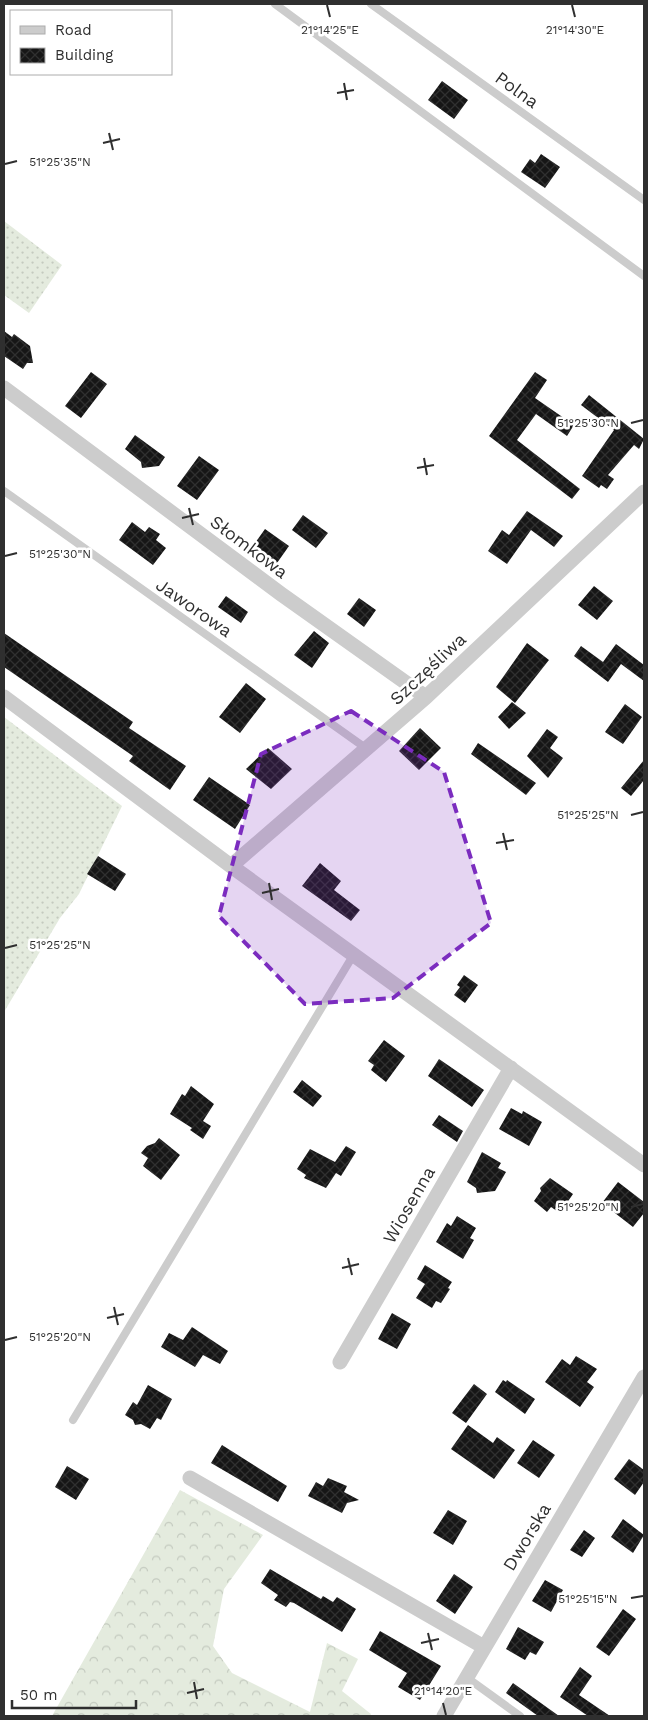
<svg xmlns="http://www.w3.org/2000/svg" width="648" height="1720" font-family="'Work Sans',sans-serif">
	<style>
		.grass { fill: url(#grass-dots) }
		.forest { fill: url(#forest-crowns) }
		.building { fill: url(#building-cross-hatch) }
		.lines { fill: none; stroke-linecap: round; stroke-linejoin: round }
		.service { stroke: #ccc; stroke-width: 8 }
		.minor { stroke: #ccc; stroke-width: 15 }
		.marked { fill: #7b2cbf; fill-opacity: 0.2; stroke: #7b2cbf; stroke-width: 4; stroke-dasharray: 10 6; stroke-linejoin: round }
		.ticks { fill: none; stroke: #2f2f2f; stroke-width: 2 }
		.labels { text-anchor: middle; stroke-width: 5; stroke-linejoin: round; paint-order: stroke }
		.street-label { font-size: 18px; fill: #2f2f2f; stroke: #fff }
		.ticks-label { font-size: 12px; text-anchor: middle; fill: #2f2f2f; stroke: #fff; stroke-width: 5; stroke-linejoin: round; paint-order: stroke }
	</style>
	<defs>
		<pattern id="grass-dots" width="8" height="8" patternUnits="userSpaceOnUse" patternTransform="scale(1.25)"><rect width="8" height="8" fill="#e4ebde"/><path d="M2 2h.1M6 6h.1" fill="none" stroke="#c4cabf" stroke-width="1.8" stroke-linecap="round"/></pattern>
		<pattern id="forest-crowns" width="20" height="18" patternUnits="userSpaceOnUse" patternTransform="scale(1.25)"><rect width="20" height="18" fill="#e4ebde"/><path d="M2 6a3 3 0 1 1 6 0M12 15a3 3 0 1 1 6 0" fill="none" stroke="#c4cabf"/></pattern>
		<pattern id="building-cross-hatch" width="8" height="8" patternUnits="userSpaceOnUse" patternTransform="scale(1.25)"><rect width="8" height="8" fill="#161616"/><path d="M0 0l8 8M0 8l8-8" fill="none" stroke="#303030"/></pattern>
	</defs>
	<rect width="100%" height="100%" fill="#fff"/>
	<path class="grass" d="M 4,221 L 62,265 L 29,313 L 4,295 Z
		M 4,717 L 122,806 L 79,894 L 60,918 L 4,1012 Z"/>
	<path class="forest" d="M 180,1490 L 263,1535 L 224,1589 L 213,1646 L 232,1673 L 310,1712 L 327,1643 L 358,1659 L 342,1691 L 371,1714 L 370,1716 L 52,1716 Z"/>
	<path class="building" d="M 442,81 L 468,100 L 454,119 L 428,100 Z
		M 541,154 L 560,167 L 545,188 L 521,172 L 530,159 L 535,163 Z
		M 4,331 L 12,337 L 14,334 L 30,346 L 33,363 L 27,363 L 23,369 L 4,356 Z
		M 91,372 L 107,384 L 81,418 L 65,406 Z
		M 535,372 L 547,380 L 535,398 L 574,425 L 567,436 L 536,414 L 517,440 L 580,489 L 572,499 L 489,436 Z
		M 589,395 L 644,439 L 639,449 L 634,445 L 608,475 L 614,479 L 607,489 L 601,485 L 599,488 L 582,476 L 614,430 L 581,405 Z
		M 135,435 L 165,457 L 159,466 L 142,468 L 141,462 L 125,449 Z
		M 199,456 L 219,470 L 197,500 L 177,486 Z
		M 527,511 L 563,536 L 554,547 L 531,530 L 507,564 L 488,551 L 502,530 L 509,535 Z
		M 303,515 L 328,533 L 316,548 L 292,530 Z
		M 132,522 L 145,532 L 149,527 L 160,534 L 156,540 L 166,548 L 153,565 L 119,540 Z
		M 265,529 L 289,546 L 277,563 L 253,546 Z
		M 594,586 L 613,601 L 597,620 L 578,605 Z
		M 226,596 L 248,612 L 241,623 L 218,607 Z
		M 359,598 L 376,610 L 364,627 L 347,614 Z
		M 314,631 L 329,643 L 312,668 L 294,655 Z
		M 4,633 L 133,722 L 129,728 L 186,766 L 170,790 L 129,761 L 133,756 L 4,667 Z
		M 527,643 L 549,660 L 515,703 L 496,687 Z
		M 616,644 L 644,665 L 644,681 L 621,664 L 608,682 L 574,656 L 581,646 L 603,662 Z
		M 246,683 L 266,699 L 240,733 L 219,717 Z
		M 512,702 L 526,713 L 509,729 L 498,717 Z
		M 625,704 L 642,717 L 623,744 L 605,732 Z
		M 420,728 L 441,748 L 419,770 L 399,751 Z
		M 547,729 L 558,737 L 550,748 L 563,758 L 548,778 L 527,756 Z
		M 478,743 L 536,783 L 526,795 L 471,754 Z
		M 268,748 L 292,769 L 271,789 L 246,769 Z
		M 644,760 L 644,780 L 631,796 L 621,788 Z
		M 209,777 L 250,805 L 235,829 L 193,800 Z
		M 98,856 L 126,874 L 115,891 L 87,874 Z
		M 320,863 L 341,881 L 334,890 L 360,910 L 351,921 L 302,886 Z
		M 464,975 L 478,985 L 465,1003 L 454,995 L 460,987 L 457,985 Z
		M 384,1040 L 405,1056 L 386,1082 L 371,1070 L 374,1065 L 368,1061 Z
		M 439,1059 L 484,1090 L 472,1107 L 428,1076 Z
		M 302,1080 L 322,1096 L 313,1107 L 293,1092 Z
		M 191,1086 L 214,1104 L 203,1121 L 211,1126 L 203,1139 L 190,1130 L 192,1128 L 170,1114 L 182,1094 L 185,1096 Z
		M 511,1108 L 522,1114 L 523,1111 L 542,1122 L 529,1146 L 499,1129 Z
		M 439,1115 L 463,1131 L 457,1142 L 432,1125 Z
		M 159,1138 L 180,1155 L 161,1180 L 143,1166 L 148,1158 L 141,1153 L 147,1146 L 155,1143 Z
		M 346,1146 L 356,1152 L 341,1176 L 336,1173 L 326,1188 L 304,1178 L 306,1175 L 297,1169 L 310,1149 L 335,1162 Z
		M 482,1152 L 501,1163 L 498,1168 L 506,1172 L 495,1191 L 477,1193 L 476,1188 L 467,1182 Z
		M 550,1178 L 573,1194 L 560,1213 L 551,1207 L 547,1212 L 534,1201 L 541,1191 L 540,1188 Z
		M 618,1182 L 644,1202 L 644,1213 L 633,1227 L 602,1203 Z
		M 457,1216 L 476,1228 L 470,1238 L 474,1240 L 463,1259 L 436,1242 L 447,1223 L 451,1226 Z
		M 425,1265 L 452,1282 L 448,1288 L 450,1289 L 441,1303 L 436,1301 L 432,1308 L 416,1298 L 425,1284 L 417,1279 Z
		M 392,1313 L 411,1324 L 397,1349 L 378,1339 Z
		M 192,1327 L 228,1351 L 220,1364 L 203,1355 L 195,1367 L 161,1347 L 169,1333 L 183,1340 Z
		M 576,1356 L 597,1369 L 587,1382 L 594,1387 L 580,1407 L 545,1382 L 562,1359 L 570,1365 Z
		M 503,1380 L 506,1382 L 507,1380 L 535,1399 L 525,1414 L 495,1392 Z
		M 474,1384 L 487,1394 L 466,1423 L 452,1413 Z
		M 148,1385 L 172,1399 L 161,1420 L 157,1418 L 150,1429 L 141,1424 L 135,1425 L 133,1420 L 125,1415 L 133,1402 L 137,1405 Z
		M 468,1425 L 493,1443 L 497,1437 L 515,1450 L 494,1479 L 451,1449 Z
		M 533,1440 L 555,1455 L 539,1478 L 517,1463 Z
		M 222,1445 L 287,1486 L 278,1502 L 211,1463 Z
		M 629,1459 L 644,1470 L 644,1482 L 635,1495 L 614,1479 Z
		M 67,1466 L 89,1479 L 76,1500 L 55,1487 Z
		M 328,1478 L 347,1486 L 344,1492 L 359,1500 L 347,1503 L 342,1513 L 308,1496 L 316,1482 L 323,1486 Z
		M 448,1510 L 467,1521 L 453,1545 L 433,1533 Z
		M 623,1519 L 644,1535 L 633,1553 L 611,1537 Z
		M 584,1530 L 595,1538 L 582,1557 L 570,1550 Z
		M 270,1569 L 321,1599 L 323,1596 L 333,1602 L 337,1597 L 356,1609 L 342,1632 L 294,1603 L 290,1602 L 286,1607 L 274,1600 L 278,1595 L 261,1583 Z
		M 454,1574 L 473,1587 L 455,1614 L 436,1601 Z
		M 545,1580 L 563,1590 L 551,1612 L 532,1601 Z
		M 623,1609 L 636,1619 L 609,1656 L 596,1647 Z
		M 518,1627 L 544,1642 L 536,1655 L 530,1652 L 525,1660 L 506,1649 Z
		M 380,1631 L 441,1666 L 420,1700 L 398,1687 L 407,1673 L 369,1650 Z
		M 580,1667 L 592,1676 L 579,1695 L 610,1716 L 588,1716 L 560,1697 Z
		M 513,1683 L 559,1716 L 538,1716 L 506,1693 Z"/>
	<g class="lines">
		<path class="service" d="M 275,4 L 644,276
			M 371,4 L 644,200
			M 4,491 L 367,749
			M 73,1420 L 354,954
			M 466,1677 L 520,1716"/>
		<path class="minor" d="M 4,388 L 281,594 L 426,697
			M 4,697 L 231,866 L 644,1165
			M 231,866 L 426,697 L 644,492
			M 340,1362 L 511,1068
			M 190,1478 L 484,1647
			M 444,1716 L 644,1377"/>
	</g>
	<path class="marked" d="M 351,711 L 444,772 L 491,923 L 393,998 L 305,1004 L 219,916 L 261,754 Z"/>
	<path class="ticks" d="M 327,5 L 330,17M 572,5 L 575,17M 344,83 L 347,100M 337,93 L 354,90M 109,133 L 113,150M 103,143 L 120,139M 5,164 L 17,161M 631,423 L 643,420M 424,458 L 427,475M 417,468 L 434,465M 189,508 L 193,525M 182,518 L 199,514M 5,556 L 17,553M 631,815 L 643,812M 503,833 L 507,850M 496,843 L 514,840M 269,883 L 272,900M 262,893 L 279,889M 5,948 L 17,945M 631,1207 L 643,1204M 348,1258 L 352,1275M 342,1268 L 359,1264M 114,1307 L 118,1325M 107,1318 L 124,1314M 5,1340 L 17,1337M 631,1598 L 643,1596M 428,1633 L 432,1650M 421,1643 L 439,1639M 194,1682 L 197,1699M 187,1693 L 204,1689M 443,1703 L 446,1715"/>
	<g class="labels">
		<g class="street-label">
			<text transform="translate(517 90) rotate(36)" y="6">Polna</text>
			<text transform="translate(249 547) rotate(37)" y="6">Słomkowa</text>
			<text transform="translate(194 608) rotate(35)" y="6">Jaworowa</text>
			<text transform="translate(428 669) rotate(-43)" y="6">Szczęśliwa</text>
			<text transform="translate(409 1205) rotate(-60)" y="6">Wiosenna</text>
			<text transform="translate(527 1537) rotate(-59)" y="6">Dworska</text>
		</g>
	</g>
	<g class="ticks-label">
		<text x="330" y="34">21°14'25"E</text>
		<text x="575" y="34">21°14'30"E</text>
		<text x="60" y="166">51°25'35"N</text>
		<text x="588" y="427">51°25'30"N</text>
		<text x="60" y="558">51°25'30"N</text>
		<text x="588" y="819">51°25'25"N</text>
		<text x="60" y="949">51°25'25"N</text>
		<text x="588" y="1211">51°25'20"N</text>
		<text x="60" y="1341">51°25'20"N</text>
		<text x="588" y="1603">51°25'15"N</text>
		<text x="443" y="1695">21°14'20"E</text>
	</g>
	<rect width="648" height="1720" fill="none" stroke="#2f2f2f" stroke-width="10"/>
	<rect x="10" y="10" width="162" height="65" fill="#ffffff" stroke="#acacac"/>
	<rect x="20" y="26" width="25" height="8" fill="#cccccc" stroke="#acacac"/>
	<text x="55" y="35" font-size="15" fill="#2f2f2f">Road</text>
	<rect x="20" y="48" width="25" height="15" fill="url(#building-cross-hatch)" stroke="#acacac"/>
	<text x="55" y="60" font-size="15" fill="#2f2f2f">Building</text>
	<path d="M12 1700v8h124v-8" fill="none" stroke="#2f2f2f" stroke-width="2.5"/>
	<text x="20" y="1700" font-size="15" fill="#2f2f2f" stroke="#ffffff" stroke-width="4" paint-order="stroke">50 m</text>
</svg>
